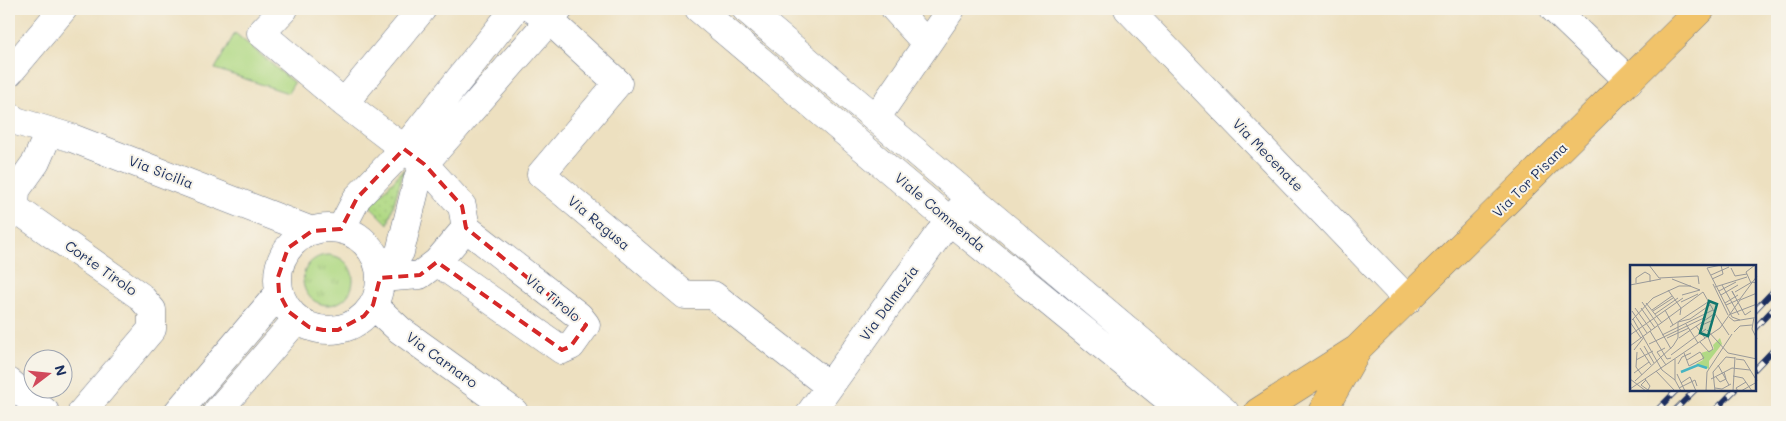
<svg xmlns="http://www.w3.org/2000/svg" width="1786" height="421" font-family="Mali,sans-serif">
	<style>
		.grass { fill: url(#grass-tufts); stroke: #668471 }
		.park { fill: #b0d984; stroke: #668471 }
		.garden { fill: url(#garden-dots); stroke: #668471 }
		.lines { fill: none; stroke-linecap: round; stroke-linejoin: round }
		.minor-casing { stroke: #646d80; stroke-width: 29 }
		.major-casing { stroke: #646d80; stroke-width: 29 }
		.minor { stroke: #fff; stroke-width: 28 }
		.major { stroke: #f1c36a; stroke-width: 28 }
		.rail-casing { stroke: #1b2f5e; stroke-width: 5.5 }
		.rail { stroke: #f7f3e8; stroke-width: 4; stroke-dasharray: 11; stroke-linecap: butt }
		.marked { fill: none; stroke: #d62828; stroke-width: 4; stroke-dasharray: 10 6; stroke-linejoin: round }
		.labels { text-anchor: middle; stroke-width: 4; stroke-linejoin: round; paint-order: stroke }
		.street-label { font-size: 14px; fill: #1b2f5e; stroke: #f7f3e8 }
		.inset-river { fill: none; stroke: #46b4c2; stroke-width: 2.5 }
		.inset-road { fill: none; stroke: #999; stroke-width: 1 }
		.view { fill: #0f766e; fill-opacity: 0.15; stroke: #0f766e; stroke-width: 2.5 }
		.inset-edge { fill: none; stroke: #1b2f5e; stroke-width: 2.5 }
	</style>
	<defs>
		<pattern id="grass-tufts" width="24" height="20" patternUnits="userSpaceOnUse" patternTransform="scale(1.25)"><rect width="24" height="20" fill="#b0d984"/><path d="M3 7l-1-3M5 7V3M7 7l1-3M15 17l-1-3M17 17v-4M19 17l1-3" fill="none" stroke="#97bb74"/></pattern>
		<pattern id="garden-dots" width="8" height="8" patternUnits="userSpaceOnUse" patternTransform="scale(1.25)"><rect width="8" height="8" fill="#b0d984"/><path d="M2 2h.1M6 6h.1" fill="none" stroke="#97bb74" stroke-width="1.8" stroke-linecap="round"/></pattern>
	</defs>
	<rect width="100%" height="100%" fill="#f7f3e8"/>
	<filter id="ink" filterUnits="userSpaceOnUse"><feTurbulence type="fractalNoise" baseFrequency=".02" numOctaves="2"/><feDisplacementMap in="SourceGraphic" scale="10" xChannelSelector="R" yChannelSelector="G"/><feConvolveMatrix kernelMatrix="1 2 1 2 8 2 1 2 1" color-interpolation-filters="sRGB"/></filter>
	<filter id="wash" filterUnits="userSpaceOnUse"><feTurbulence type="fractalNoise" baseFrequency=".0096" numOctaves="4" result="noise"/><feDisplacementMap in="SourceGraphic" scale="20" xChannelSelector="R" yChannelSelector="G"/><feGaussianBlur stdDeviation="1.12" result="paint"/><feColorMatrix in="noise" values="0 0 0 0 0 0 0 0 0 0 0 0 0 0 0 0 0 1.4 0 .05"/><feComposite in="paint" operator="in"/></filter>
	<g filter="url(#wash)">
		<rect width="100%" height="100%" fill="#ede0c0"/>
		<path class="grass" d="M303 280a25 25 0 1 1 50 0a25 25 0 1 1-50 0Z"/>
		<path class="park" d="M 235,33 L 294,83 L 288,93 L 215,69 Z"/>
		<path class="garden" d="M 404,169 L 388,224 L 370,206 Z"/>
	</g>
	<g filter="url(#ink)">
		<g class="lines">
			<g class="minor-casing">
				<path id="minor" d="M 284,9 L 261,33 L 344,103 L 422,9
					M 533,9 L 549,20 L 618,83 L 541,174 L 685,295 L 713,295 L 829,386
					M 699,9 L 950,221 L 1184,412
					M 746,9 L 1225,412
					M 895,9 L 926,43
					M 1128,9 L 1408,300
					M 1554,9 L 1629,81
					M 9,73 L 63,9
					M 344,103 L 424,164 L 462,206 L 466,228 L 437,262 L 420,275 L 380,278
					M 9,116 L 16,121 L 72,138 L 312,231
					M 876,118 L 951,9
					M 15,208 L 16,190 L 36,162 L 49,132
					M 9,216 L 15,208 L 140,296 L 152,310 L 152,329 L 82,412
					M278 279a51 51 0 1 1 102 0a51 51 0 1 1-102 0Z
					M 341,229 L 357,198 L 404,149 L 515,9
					M 437,262 L 562,350 L 571,346 L 586,325 L 579,316 L 466,228
					M 380,278 L 400,252 L 418,178 L 424,164 L 559,9
					M 373,305 L 400,330 L 514,412
					M 9,382 L 45,412
					M 178,412 L 279,293
					M 217,412 L 297,319
					M 811,412 L 939,234 L 963,206"/>
			</g>
			<g class="major-casing">
				<path id="major" d="M 1258,412 L 1357,349 L 1701,9
					M 1322,412 L 1356,352"/>
			</g>
			<use href="#minor" class="minor"/>
			<use href="#major" class="major"/>
			<g class="rail-casing">
				<path id="rail" d="M 1755,310 L 1777,287
					M 1755,328 L 1777,305
					M 1755,369 L 1777,346
					M 1655,412 L 1677,390
					M 1673,412 L 1695,390
					M 1713,412 L 1735,390"/>
			</g>
			<use href="#rail" class="rail"/>
		</g>
	</g>
	<path class="marked" d="M 404,149 L 424,164 L 462,206 L 466,228 L 586,325 L 571,346 L 562,350 L 437,262 L 420,275 L 380,278 L 373,305 L 364,316 L 338,330 L 323,330 L 309,327 L 289,312 L 279,293 L 278,277 L 288,248 L 312,231 L 341,229 L 357,198 Z"/>
	<g class="labels">
		<g class="street-label">
			<text transform="translate(1268 155) rotate(46)" y="5">Via Mecenate</text>
			<text transform="translate(161 172) rotate(21)" y="5">Via Sicilia</text>
			<text transform="translate(1530 180) rotate(-45)" y="5">Via Tor Pisana</text>
			<text transform="translate(940 212) rotate(40)" y="5">Viale Commenda</text>
			<text transform="translate(599 223) rotate(40)" y="5">Via Ragusa</text>
			<text transform="translate(101 268) rotate(35)" y="5">Corte Tirolo</text>
			<text transform="translate(553 298) rotate(39)" y="5">Via Tirolo</text>
			<text transform="translate(889 303) rotate(-54)" y="5">Via Dalmazia</text>
			<text transform="translate(442 360) rotate(36)" y="5">Via Carnaro</text>
		</g>
	</g>
	<g transform="translate(1630 265)">
		<rect width="126" height="126" fill="#ede0c0"/>
		<path d="M 90,73 L 92,79 L 79,96 L 79,104 L 66,99 L 73,95 L 71,88 L 84,84 L 83,80 Z" fill="#b0d984"/>
		<path class="inset-river" d="M 51,107 L 68,100 L 77,103"/>
		<path class="inset-road" d="M 19,0 L 29,13 L 68,11 L 69,19M 91,0 L 77,3 L 102,52 L 110,55M 101,3 L 105,11 L 117,9M 81,10 L 99,2M 42,14 L 70,25M 82,14 L 93,9 L 91,0M 6,18 L 6,13 L 15,7 L 20,10 L 20,17M 121,18 L 116,7 L 125,0M 83,19 L 98,50M 0,20 L 31,14M 92,20 L 109,50M 85,22 L 117,12M 38,25 L 51,43 L 50,50M 89,26 L 106,17M 73,27 L 85,48M 105,27 L 122,17 L 126,18M 52,30 L 70,25M 91,30 L 108,20M 104,30 L 102,26 L 115,50 L 121,46M 12,37 L 28,60M 51,37 L 68,29M 16,38 L 32,58M 95,38 L 108,30M 96,40 L 110,34 L 127,11M 5,43 L 21,65M 11,43 L 25,63M 22,45 L 42,31M 35,45 L 43,60M 2,46 L 17,68M 23,46 L 43,33M 25,49 L 48,33M 85,49 L 99,70M 101,49 L 127,39M 99,52 L 104,56 L 123,53M 124,52 L 122,64 L 127,74M 3,54 L 32,105 L 45,115M 2,55 L 23,33 L 49,21 L 61,21M 0,57 L 11,73M 56,59 L 68,78M 71,60 L 72,64 L 72,60 L 81,56M 28,61 L 41,84M 66,61 L 75,73M 40,62 L 78,37M 77,65 L 98,88 L 127,94M 20,66 L 37,94 L 41,93M 104,67 L 110,61 L 122,60M 0,70 L 53,33M 32,70 L 83,45M 37,73 L 59,63M 49,73 L 84,49M 70,77 L 79,87 L 83,84 L 78,72M 19,79 L 76,52M 0,81 L 73,27M 14,81 L 24,98M 10,83 L 21,100M 35,83 L 27,87 L 36,100M 4,85 L 14,72M 7,87 L 6,102 L 12,110M 54,88 L 59,101 L 74,93 L 70,87 L 57,95M 41,90 L 76,64M 45,94 L 45,115 L 51,126M 106,94 L 114,95 L 127,116M 6,95 L 23,86M 48,99 L 52,92 L 61,88M 88,100 L 99,120M 26,106 L 45,126M 4,108 L 19,97M 47,109 L 55,126M 103,111 L 113,113 L 122,126M 86,112 L 90,117 L 96,114 L 94,107M 0,114 L 16,126M 15,114 L 20,121 L 18,125 L 11,120 L 16,115M 81,114 L 102,103 L 120,105M 5,116 L 43,81 L 48,73 L 48,57 L 60,54 L 80,40M 51,118 L 60,112 L 66,126M 49,123 L 65,115 L 67,121M 85,123 L 92,124 L 101,119M 0,124 L 90,63 L 110,35 L 127,28M 76,126 L 77,107 L 102,69M 85,126 L 83,107 L 96,92 L 105,93M 103,126 L 105,92M 108,126 L 106,123 L 116,117M 111,126 L 127,117"/>
		<path class="view" d="M 79,36 L 87,39 L 78,71 L 70,68 Z"/>
		<rect width="126" height="126" class="inset-edge"/>
	</g>
	<rect width="1786" height="421" fill="none" stroke="#f7f3e8" stroke-width="30"/>
	<g transform="translate(48 374) rotate(74)"><circle r="24" fill="#f7f3e8" stroke="#9fa5b1"/>
	<path d="M0-4L9 19L0 12L-9 19Z" fill="#d1495b"/>
	<text y="-8" font-size="14" font-weight="bold" text-anchor="middle" fill="#1b2f5e">N</text>
	</g>
</svg>
